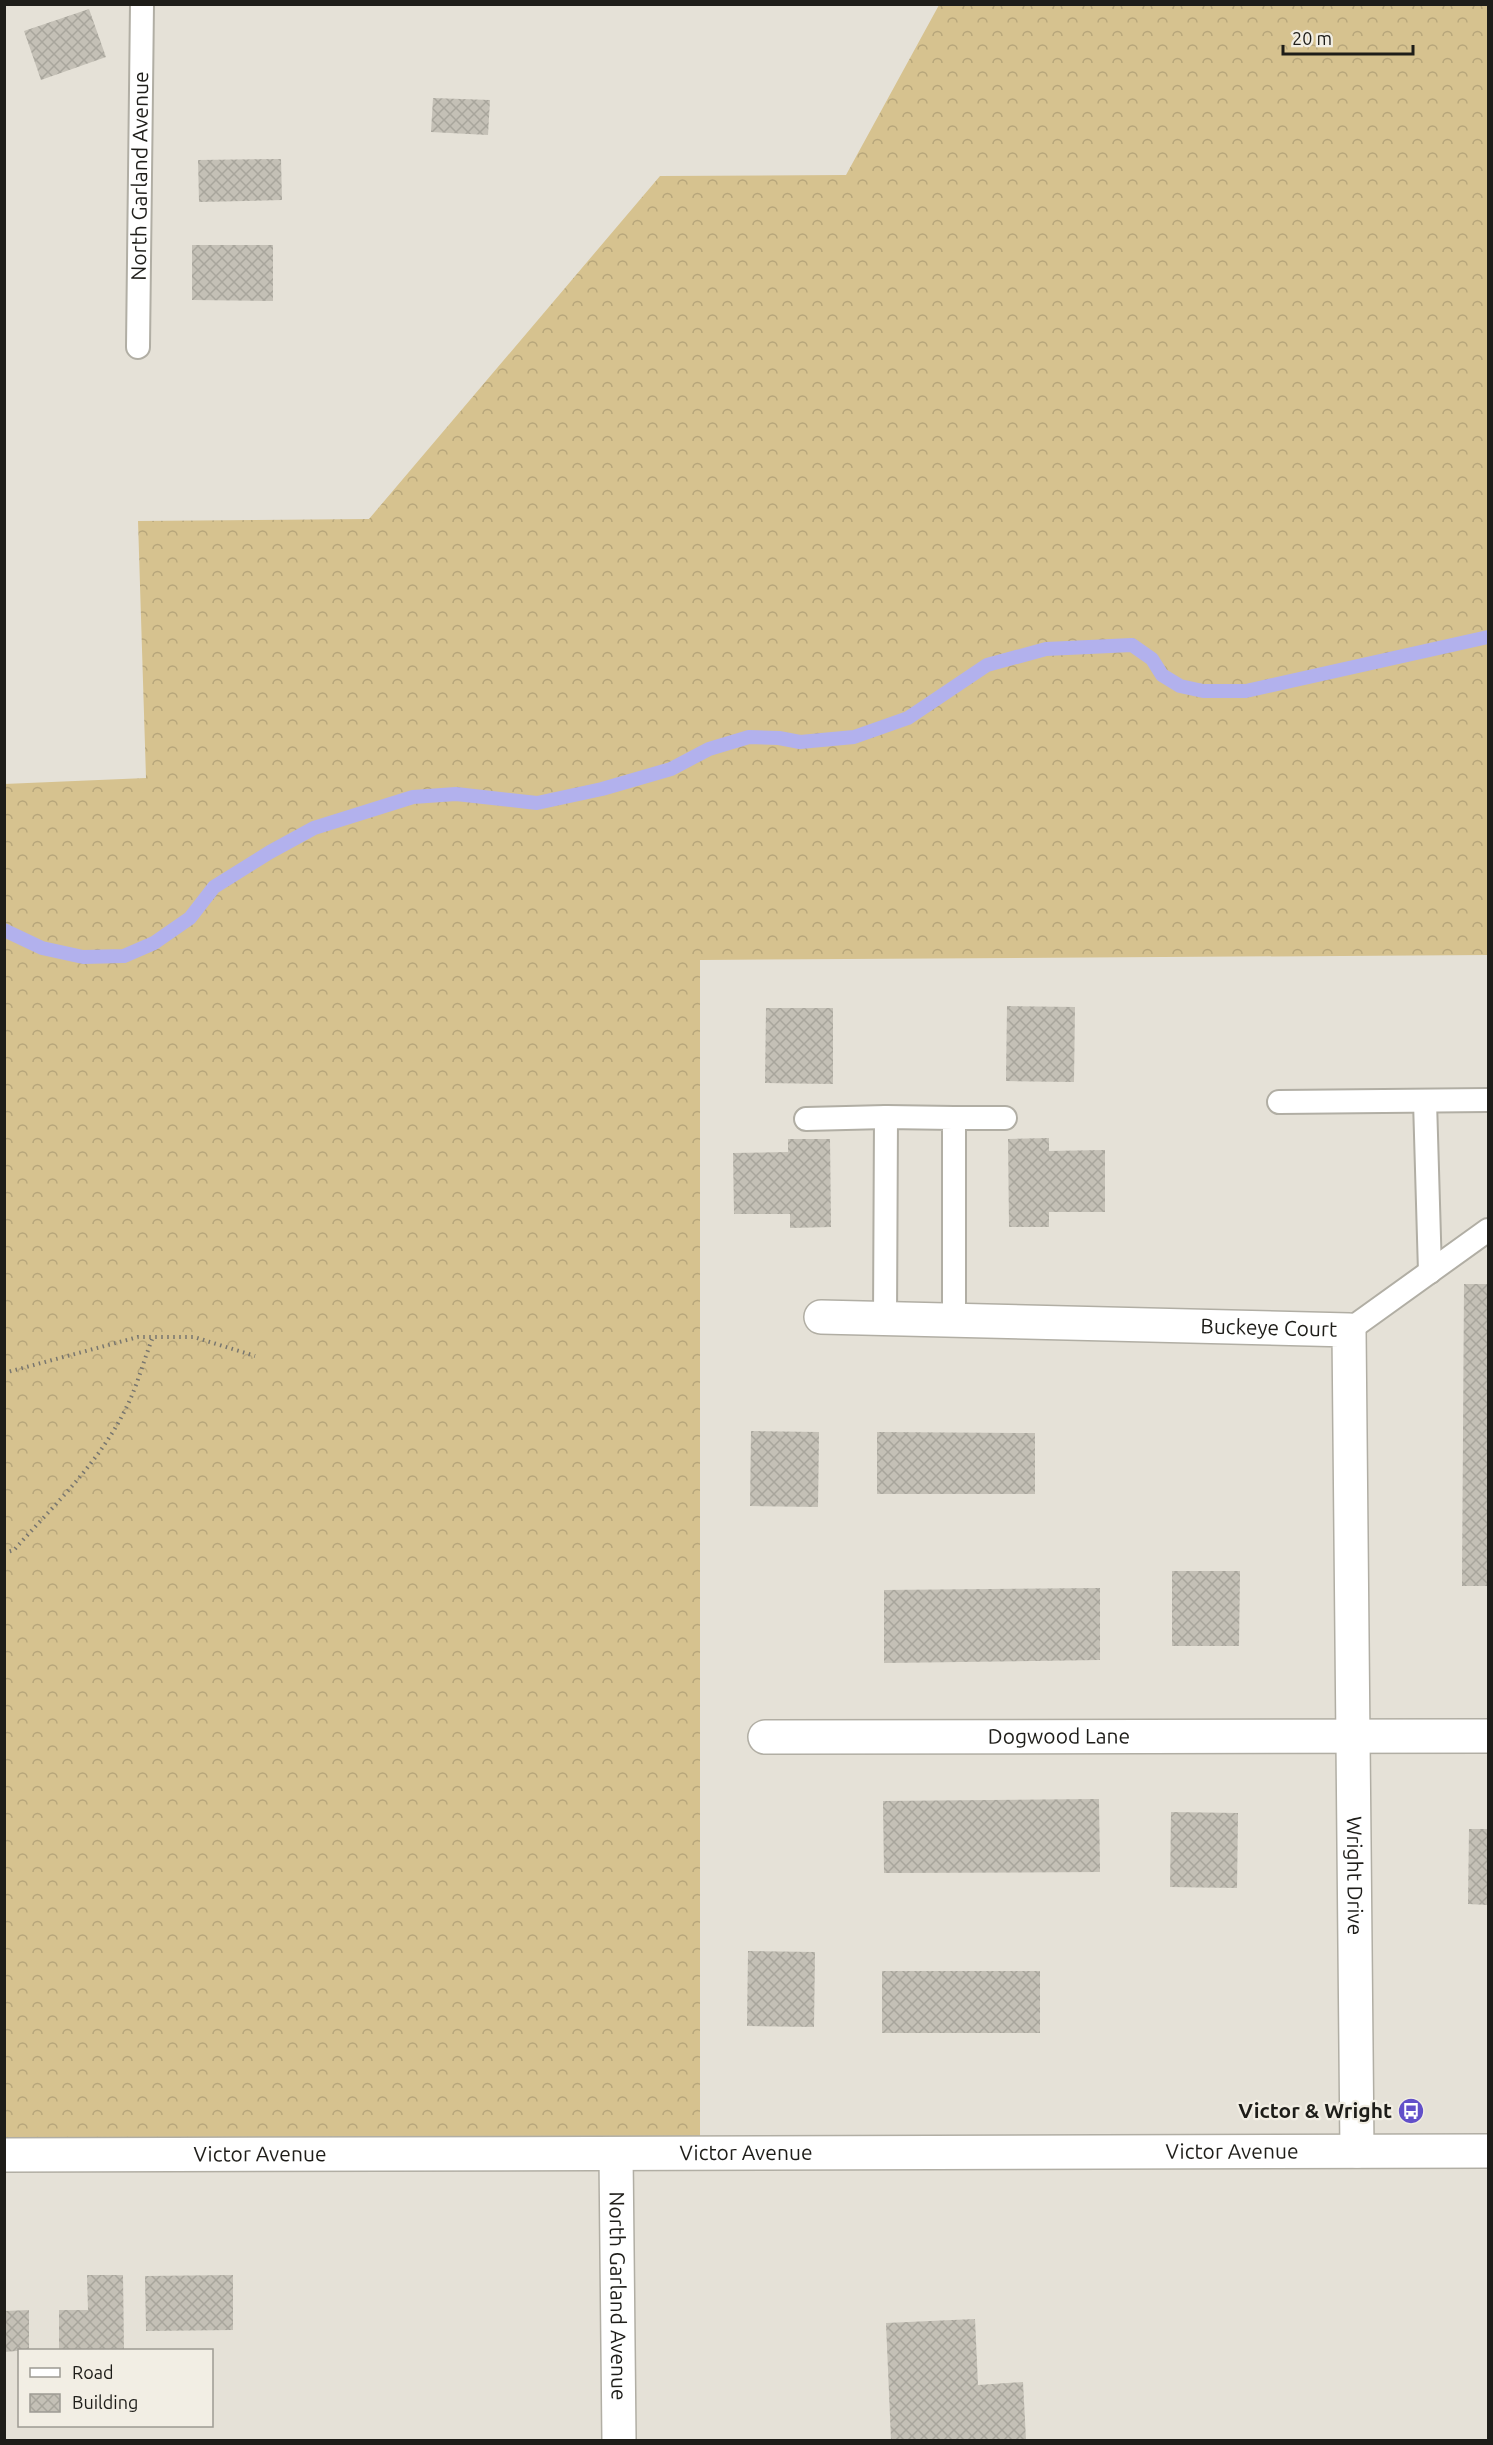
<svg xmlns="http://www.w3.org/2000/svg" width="1493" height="2445" font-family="Ubuntu,sans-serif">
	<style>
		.forest { fill: url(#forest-crowns) }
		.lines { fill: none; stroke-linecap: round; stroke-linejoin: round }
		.stream { stroke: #b2b1ed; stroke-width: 14 }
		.building { fill: url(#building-cross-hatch) }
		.lane-casing { stroke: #b1aea4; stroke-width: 26 }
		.street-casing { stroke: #b1aea4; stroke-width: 36 }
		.path { stroke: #78766f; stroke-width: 4; stroke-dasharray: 1.5 4.5; stroke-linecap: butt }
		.lane { stroke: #fff; stroke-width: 22 }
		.street { stroke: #fff; stroke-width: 33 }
		.labels { text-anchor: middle; stroke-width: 4.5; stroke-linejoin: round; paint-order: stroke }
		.street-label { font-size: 21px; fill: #1e1d19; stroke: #f2eee4 }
		.poi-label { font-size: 21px; font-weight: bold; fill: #1e1d19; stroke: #f2eee4; text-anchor: end }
	</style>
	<defs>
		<pattern id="forest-crowns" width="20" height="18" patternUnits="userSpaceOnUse" patternTransform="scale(1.5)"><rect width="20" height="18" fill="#d6c28f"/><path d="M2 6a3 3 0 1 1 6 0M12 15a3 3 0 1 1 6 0" fill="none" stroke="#b7a67b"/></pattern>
		<pattern id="building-cross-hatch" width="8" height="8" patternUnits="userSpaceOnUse" patternTransform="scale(1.5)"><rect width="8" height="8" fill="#c4c0b6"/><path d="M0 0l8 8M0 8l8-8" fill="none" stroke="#a8a59c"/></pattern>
	</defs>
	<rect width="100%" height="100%" fill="#e5e1d7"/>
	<path class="forest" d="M 939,5 L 1488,5 L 1488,955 L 700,960 L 700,2154 L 5,2155 L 4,784 L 146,778 L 138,521 L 369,519 L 660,176 L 846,175 Z"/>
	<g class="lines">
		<path class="stream" d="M 4,930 L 42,948 L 83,957 L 124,956 L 154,943 L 190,918 L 214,887 L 270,852 L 314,828 L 413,797 L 456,794 L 537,803 L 602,789 L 671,769 L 709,749 L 749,737 L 779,738 L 800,742 L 854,737 L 908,718 L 987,665 L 1046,649 L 1132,645 L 1152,659 L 1162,675 L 1180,686 L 1203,691 L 1246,691 L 1488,637"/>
	</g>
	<path class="building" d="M 89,9 L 106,57 L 41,80 L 24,31 Z
		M 433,98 L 490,100 L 488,135 L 431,132 Z
		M 281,159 L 282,200 L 199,202 L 198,160 Z
		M 192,245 L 273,245 L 273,301 L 192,300 Z
		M 1007,1006 L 1075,1007 L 1074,1082 L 1006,1081 Z
		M 766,1008 L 833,1008 L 833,1084 L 765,1083 Z
		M 1049,1138 L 1049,1151 L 1105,1150 L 1105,1212 L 1049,1212 L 1049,1227 L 1009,1227 L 1008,1139 Z
		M 788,1139 L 830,1139 L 831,1227 L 790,1228 L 790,1214 L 734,1214 L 733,1153 L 788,1152 Z
		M 1464,1284 L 1488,1284 L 1488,1586 L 1462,1586 Z
		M 751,1431 L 819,1432 L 818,1507 L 750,1506 Z
		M 877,1432 L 1035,1433 L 1035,1494 L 877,1494 Z
		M 1172,1571 L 1240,1571 L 1239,1646 L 1172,1646 Z
		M 1100,1588 L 1100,1660 L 884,1663 L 884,1590 Z
		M 1099,1799 L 1100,1872 L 884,1873 L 883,1801 Z
		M 1171,1812 L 1238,1813 L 1237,1888 L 1170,1887 Z
		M 1469,1829 L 1488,1829 L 1488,1905 L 1468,1904 Z
		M 748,1951 L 815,1952 L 814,2027 L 747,2026 Z
		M 882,1971 L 1040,1971 L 1040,2033 L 882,2033 Z
		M 87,2275 L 123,2275 L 124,2350 L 59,2350 L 59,2310 L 88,2310 Z
		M 233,2275 L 233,2330 L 146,2331 L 145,2276 Z
		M 29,2310 L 29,2350 L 4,2352 L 4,2311 Z
		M 975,2319 L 978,2385 L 1023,2382 L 1026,2440 L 891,2440 L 886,2323 Z"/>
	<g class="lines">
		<g class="lane-casing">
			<g id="lane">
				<path id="s1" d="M 138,347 L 142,4"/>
				<path d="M 1425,1101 L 1430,1272"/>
				<path d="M 1279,1102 L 1488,1100"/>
				<path d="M 954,1118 L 1005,1118"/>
				<path d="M 806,1119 L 886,1117"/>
				<path d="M 885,1319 L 886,1117 L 954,1118 L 954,1320"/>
				<path d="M 1349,1330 L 1488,1230"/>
			</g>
		</g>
		<g class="street-casing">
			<g id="street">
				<path id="s2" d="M 821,1317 L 1349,1330 L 1357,2151"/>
				<path id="s3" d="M 765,1737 L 1488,1736"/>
				<path id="s4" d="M 616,2154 L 619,2440"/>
				<path id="s5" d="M 4,2155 L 1488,2151"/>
			</g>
		</g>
		<path class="path" d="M 4,1373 L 138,1337 L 194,1337 L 255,1356
			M 4,1553 L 14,1550 C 54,1505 101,1461 127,1406 C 138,1384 144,1359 153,1337"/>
		<use href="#lane" class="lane"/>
		<use href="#street" class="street"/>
	</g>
	<defs>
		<g id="bus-disc" transform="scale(1.35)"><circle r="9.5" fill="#6250c9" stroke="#f2eee4"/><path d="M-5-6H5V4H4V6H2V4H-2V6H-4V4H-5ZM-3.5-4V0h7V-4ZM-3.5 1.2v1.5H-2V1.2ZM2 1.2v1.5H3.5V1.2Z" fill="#fff"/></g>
	</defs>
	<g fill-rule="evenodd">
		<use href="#bus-disc" x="1411" y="2111"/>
	</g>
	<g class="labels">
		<g class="street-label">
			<text dy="7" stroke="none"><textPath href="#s1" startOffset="171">North Garland Avenue</textPath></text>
			<text dy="7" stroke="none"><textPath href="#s2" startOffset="448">Buckeye Court</textPath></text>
			<text dy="7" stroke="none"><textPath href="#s3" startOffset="294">Dogwood Lane</textPath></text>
			<text dy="7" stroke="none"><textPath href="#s2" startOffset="1074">Wright Drive</textPath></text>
			<text dy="7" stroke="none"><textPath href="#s5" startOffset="1228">Victor Avenue</textPath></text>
			<text dy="7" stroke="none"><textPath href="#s5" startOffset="742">Victor Avenue</textPath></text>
			<text dy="7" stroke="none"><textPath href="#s5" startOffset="256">Victor Avenue</textPath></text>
			<text dy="7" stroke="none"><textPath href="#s4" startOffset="142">North Garland Avenue</textPath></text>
		</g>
		<g class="poi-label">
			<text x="1392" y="2118">Victor &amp; Wright</text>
		</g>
	</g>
	<rect width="1493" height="2445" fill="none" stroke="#1e1d19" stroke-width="12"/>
	<rect x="18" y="2349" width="195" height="78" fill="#f2eee4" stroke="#9d9a93" stroke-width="1.5"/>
	<rect x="30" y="2368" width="30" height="9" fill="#ffffff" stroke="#9d9a93" stroke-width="1.5"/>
	<text x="72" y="2379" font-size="18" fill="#1e1d19">Road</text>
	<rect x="30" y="2394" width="30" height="18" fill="url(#building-cross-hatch)" stroke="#9d9a93" stroke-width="1.5"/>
	<text x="72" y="2409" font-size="18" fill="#1e1d19">Building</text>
	<path d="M1283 45v9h130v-9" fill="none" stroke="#1e1d19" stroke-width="3"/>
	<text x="1292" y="45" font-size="18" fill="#1e1d19" stroke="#f2eee4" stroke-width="4.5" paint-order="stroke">20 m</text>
</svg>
